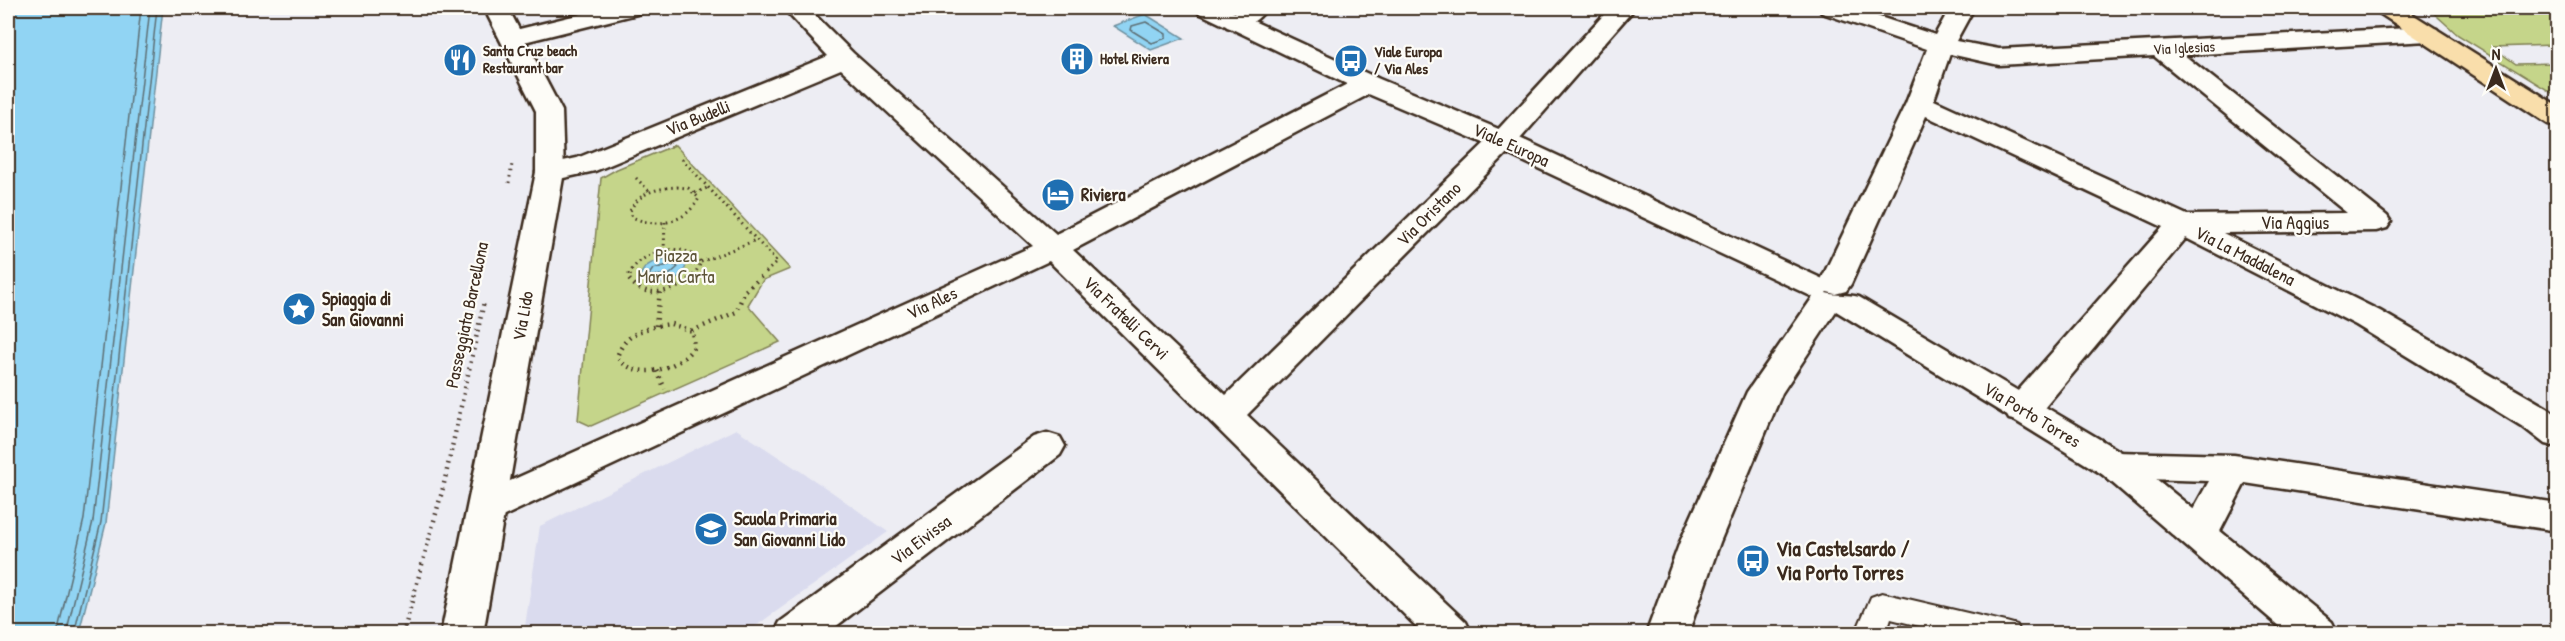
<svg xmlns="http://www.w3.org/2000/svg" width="2565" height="641" font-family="'Patrick Hand',sans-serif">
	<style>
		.built { fill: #dadbee }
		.green { fill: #c5d58a; stroke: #808054; stroke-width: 1.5 }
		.water { fill: #91d4f3; stroke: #6f909e; stroke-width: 1.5 }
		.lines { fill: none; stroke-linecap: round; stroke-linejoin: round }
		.shore { stroke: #5d6e73; stroke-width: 1.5 }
		.service-casing { stroke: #3b2a1e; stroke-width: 4 }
		.minor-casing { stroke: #3b2a1e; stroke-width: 5 }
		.tertiary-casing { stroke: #3b2a1e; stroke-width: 5 }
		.primary-casing { stroke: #3b2a1e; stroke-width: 5 }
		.path-far1 { stroke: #3b2a1e; stroke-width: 3; stroke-dasharray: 1.5 4; stroke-linecap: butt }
		.path { stroke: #3b2a1e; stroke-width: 4.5; stroke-dasharray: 1.5 5; stroke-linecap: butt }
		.service { fill: #fdfcf7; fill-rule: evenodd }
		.minor { fill: #fdfcf7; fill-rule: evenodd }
		.tertiary { fill: #fdfcf7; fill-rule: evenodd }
		.primary { fill: #f9deab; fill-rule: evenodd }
		.labels { text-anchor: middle; stroke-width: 4.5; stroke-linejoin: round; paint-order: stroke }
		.far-street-label { font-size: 15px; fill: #3b2a1e; stroke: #fdfcf7 }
		.far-poi-label { font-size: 15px; font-weight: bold; fill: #3b2a1e; stroke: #fdfcf7; text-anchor: start }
		.street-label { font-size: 18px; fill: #3b2a1e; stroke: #fdfcf7 }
		.poi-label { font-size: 18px; font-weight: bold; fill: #3b2a1e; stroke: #fdfcf7; text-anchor: start }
		.park-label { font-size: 18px; fill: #5e5539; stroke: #fdfcf7 }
		.near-poi-label { font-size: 21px; font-weight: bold; fill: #3b2a1e; stroke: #fdfcf7; text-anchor: start }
	</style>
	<rect width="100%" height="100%" fill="#ededf3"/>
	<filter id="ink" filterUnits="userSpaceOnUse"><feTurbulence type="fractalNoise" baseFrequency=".0167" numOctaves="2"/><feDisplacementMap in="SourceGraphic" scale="12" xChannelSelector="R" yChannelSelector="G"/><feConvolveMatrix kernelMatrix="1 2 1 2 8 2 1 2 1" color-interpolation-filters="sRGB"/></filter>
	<g filter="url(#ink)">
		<path class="built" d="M 736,429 L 832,492 L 888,532 L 746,633 L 524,633 L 540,526 Z"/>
		<path class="green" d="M 2428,8 L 2557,8 L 2557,48 L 2553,45 L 2492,47 L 2516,64 L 2557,63 L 2557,96 L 2458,35 Z
			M 675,145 L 790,269 L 763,280 L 748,305 L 780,342 L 591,426 L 578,420 L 601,178 L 617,169 Z"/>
		<path class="water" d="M 8,8 L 163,8 L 106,523 L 79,633 L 8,633 Z
			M 1145,14 L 1184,38 L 1151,50 L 1113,26 Z
			M 672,258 L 681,260 L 686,265 C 683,283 652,291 640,277 C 644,262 658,260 672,258 Z"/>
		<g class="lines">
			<path class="shore" d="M 1146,22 L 1166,34 L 1166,38 L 1152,43 L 1131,30 L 1132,26 Z
				M 672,264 L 678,267 L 669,275 L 648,276 L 653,269 Z
				M 57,634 L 84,519 L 141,8
				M 66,634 L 93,521 L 150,8
				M 74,634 L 101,522 L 157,8"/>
			<g class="service-casing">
				<path id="service" d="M 1882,593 L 2006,622 L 2017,625 L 2021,634 L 1952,634 L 1891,619 L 1886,634 L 1855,634 L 1871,597 Z"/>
			</g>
			<g class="minor-casing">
				<path id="minor" d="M 606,8 L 645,8 L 641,13 L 512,45 L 503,43 L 500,38 L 503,33 Z
					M 783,8 L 808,8 L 853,53 L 1056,234 L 1359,78 L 1368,76 L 1377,78 L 1381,84 L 1377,90 L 1073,250 L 1226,395 L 1493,135 L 1610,8 L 1635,8 L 1513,147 L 1247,415 L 1466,622 L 1472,634 L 1424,634 L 1049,261 L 502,517 L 488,521 L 474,517 L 469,507 L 474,497 L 1033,246 L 841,69 L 595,171 L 550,181 L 540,178 L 536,172 L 540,166 L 577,158 L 828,56 Z
					M 1240,8 L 1267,8 C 1258,21 1243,31 1227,27 L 1224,22 Z
					M 1818,8 L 1852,8 L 1935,35 L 1950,8 L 1974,8 L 1956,41 L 1999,49 L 2428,27 L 2437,29 L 2440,34 L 2437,39 L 2428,41 L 2184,55 L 2387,216 L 2391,222 L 2387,228 L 2376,231 L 2223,233 L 2380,311 L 2549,409 L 2558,416 L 2558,447 L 2545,444 L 2523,427 L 2356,325 L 2186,238 L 2035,419 L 2022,422 L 2009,419 L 2004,410 L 2009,401 L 2163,227 L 1926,116 L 1851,284 L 1846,291 L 1835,294 L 1824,291 L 1819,284 L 1906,103 L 1927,49 L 1822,13 ZM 1950,54 L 1999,65 L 2154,56 L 2347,213 L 2187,215 L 1934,100 Z
					M 1047,433 L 1060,437 L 1065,446 L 1060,455 L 826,634 L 774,634 L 780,622 L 1034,437 Z
					M 2115,452 L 2234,455 L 2558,503 L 2558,531 L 2245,483 L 2213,545 L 2199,550 L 2185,545 L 2179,535 L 2209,481 L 2115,478 L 2102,474 L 2096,465 L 2102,456 Z"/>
			</g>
			<g class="tertiary-casing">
				<path id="tertiary" d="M 484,8 L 508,8 L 562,111 L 564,172 L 483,634 L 441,634 L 536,172 L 536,111 Z
					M 1195,8 L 1225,8 L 1377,78 L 1513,135 L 1825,280 L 1830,287 L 1826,293 C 1838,296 1847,294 1859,297 L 2128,456 L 2332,622 L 2338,634 L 2288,634 L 2102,474 L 1836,311 L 1782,393 L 1720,542 L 1688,634 L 1646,634 L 1680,542 L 1747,392 L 1813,297 L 1493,147 L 1359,90 L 1199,13 Z"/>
			</g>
			<g class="primary-casing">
				<path id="primary" d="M 2375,8 L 2403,8 L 2558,106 L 2558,126 L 2548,124 L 2379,13 Z"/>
			</g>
			<path class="path-far1" d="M 682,159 L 777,262 L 763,275
				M 636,178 L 650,192
				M 509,183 L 512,164
				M 677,187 L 688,188 L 699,198 C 686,223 657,229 632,217 L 630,211 C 639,192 658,188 677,187 Z
				M 695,193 L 707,188
				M 664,251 L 665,222
				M 701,262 L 756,240
				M 629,275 C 639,251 686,238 701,263 L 694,275"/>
			<path class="path" d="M 630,274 L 628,278 C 646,302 677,292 695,274
				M 671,324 L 692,331 L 694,347 C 678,370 636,382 617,357 C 625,332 647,327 671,324 Z
				M 656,326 L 660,291
				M 692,331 L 736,312 L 745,291 L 764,274
				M 657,371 L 665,389
				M 403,634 L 443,488 L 484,302"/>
			<use href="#service" class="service"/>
			<use href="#minor" class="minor"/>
			<use href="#tertiary" class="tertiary"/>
			<use href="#primary" class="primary"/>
		</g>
	</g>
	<defs>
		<g id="building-disc" transform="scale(1.725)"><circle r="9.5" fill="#1f6fb2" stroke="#fdfcf7"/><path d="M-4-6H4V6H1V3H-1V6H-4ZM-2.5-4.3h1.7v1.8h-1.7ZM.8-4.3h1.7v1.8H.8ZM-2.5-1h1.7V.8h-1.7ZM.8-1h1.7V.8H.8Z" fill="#fff"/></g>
		<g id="restaurant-disc" transform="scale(1.725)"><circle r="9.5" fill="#1f6fb2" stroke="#fdfcf7"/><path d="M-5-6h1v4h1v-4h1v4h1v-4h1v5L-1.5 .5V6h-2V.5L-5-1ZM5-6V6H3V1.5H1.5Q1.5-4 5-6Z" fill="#fff"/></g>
		<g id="bus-disc" transform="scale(1.725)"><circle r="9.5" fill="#1f6fb2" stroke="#fdfcf7"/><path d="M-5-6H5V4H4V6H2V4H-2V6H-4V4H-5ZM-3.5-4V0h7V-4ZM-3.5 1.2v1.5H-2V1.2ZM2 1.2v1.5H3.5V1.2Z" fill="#fff"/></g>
		<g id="hotel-disc" transform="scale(1.725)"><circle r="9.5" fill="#1f6fb2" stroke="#fdfcf7"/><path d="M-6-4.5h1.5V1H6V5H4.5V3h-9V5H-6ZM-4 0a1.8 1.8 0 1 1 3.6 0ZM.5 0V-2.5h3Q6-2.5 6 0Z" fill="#fff"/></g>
		<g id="sight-disc" transform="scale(1.725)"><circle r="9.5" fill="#1f6fb2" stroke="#fdfcf7"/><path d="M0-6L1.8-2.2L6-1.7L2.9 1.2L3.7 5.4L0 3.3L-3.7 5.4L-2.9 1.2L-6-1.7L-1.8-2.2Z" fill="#fff"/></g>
		<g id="school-disc" transform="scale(1.725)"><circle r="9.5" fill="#1f6fb2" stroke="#fdfcf7"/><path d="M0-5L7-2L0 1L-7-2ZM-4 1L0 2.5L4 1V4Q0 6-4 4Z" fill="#fff"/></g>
	</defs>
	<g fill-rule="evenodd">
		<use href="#building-disc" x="1077" y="59"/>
		<use href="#restaurant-disc" x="460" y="60"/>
		<use href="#bus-disc" x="1351" y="61"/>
		<use href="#hotel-disc" x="1058" y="195"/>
		<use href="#sight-disc" x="299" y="309"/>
		<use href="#school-disc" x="711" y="529"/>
		<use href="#bus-disc" x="1753" y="561"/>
	</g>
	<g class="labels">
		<g class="far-street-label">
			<text transform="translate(2184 48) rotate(-3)" y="5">Via Iglesias</text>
		</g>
		<g class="far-poi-label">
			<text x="483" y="56">Santa Cruz beach<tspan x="483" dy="17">Restaurant bar</tspan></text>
			<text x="1374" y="57">Viale Europa<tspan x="1374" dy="17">/ Via Ales</tspan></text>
			<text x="1100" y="64">Hotel Riviera</text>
		</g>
		<g class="street-label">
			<text transform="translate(698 118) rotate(-22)" y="6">Via Budelli</text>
			<text transform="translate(1511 145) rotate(24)" y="6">Viale Europa</text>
			<text transform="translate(1429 214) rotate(-45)" y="6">Via Oristano</text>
			<text x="2295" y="229">Via Aggius</text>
			<text transform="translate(2245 256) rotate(27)" y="6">Via La Maddalena</text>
			<text transform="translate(932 303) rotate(-25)" y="6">Via Ales</text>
			<text transform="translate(467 315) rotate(-78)" y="6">Passeggiata Barcellona</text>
			<text transform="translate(523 316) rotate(-80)" y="6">Via Lido</text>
			<text transform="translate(1126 318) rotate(44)" y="6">Via Fratelli Cervi</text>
			<text transform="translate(2032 415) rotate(31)" y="6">Via Porto Torres</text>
			<text transform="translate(921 540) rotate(-37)" y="6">Via Eivissa</text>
		</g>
		<g class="poi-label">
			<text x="1081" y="201">Riviera</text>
			<text x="322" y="305">Spiaggia di<tspan x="322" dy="21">San Giovanni</tspan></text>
			<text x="734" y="525">Scuola Primaria<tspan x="734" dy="21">San Giovanni Lido</tspan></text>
		</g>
		<g class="park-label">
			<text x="676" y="262">Piazza<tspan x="676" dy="21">Maria Carta</tspan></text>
		</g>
		<g class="near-poi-label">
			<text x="1776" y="556">Via Castelsardo /<tspan x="1776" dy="24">Via Porto Torres</tspan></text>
		</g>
	</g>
	<rect width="2565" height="641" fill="none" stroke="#fdfcf7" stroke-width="30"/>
	<rect x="15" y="15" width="2535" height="611" fill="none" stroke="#3b2a1e" stroke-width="2" filter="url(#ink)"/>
	<g transform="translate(2496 69)" stroke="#fdfcf7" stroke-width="4.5" paint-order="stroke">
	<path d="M0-4.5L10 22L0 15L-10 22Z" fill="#3b2a1e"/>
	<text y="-9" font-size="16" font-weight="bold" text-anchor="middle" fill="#3b2a1e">N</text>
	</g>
</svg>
